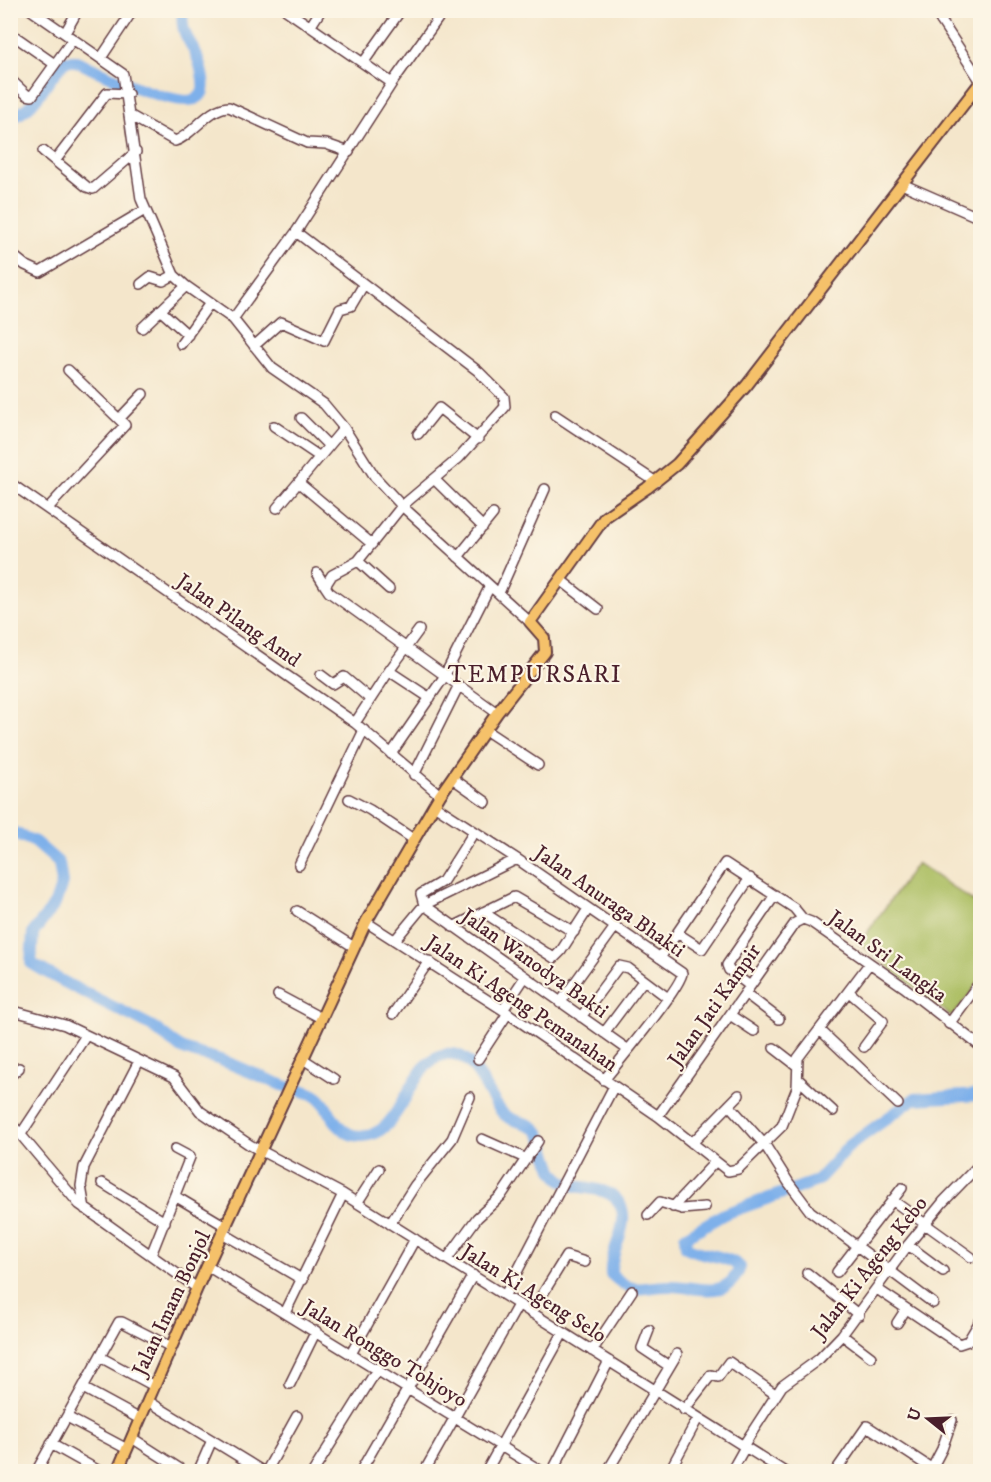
<svg xmlns="http://www.w3.org/2000/svg" width="991" height="1482" font-family="'IM FELL DW Pica',serif">
	<style>
		.green { fill: #aabd61; stroke: #7a6e46; stroke-width: 1.5 }
		.lines { fill: none; stroke-linecap: round; stroke-linejoin: round }
		.river { stroke: #7eb0ea; stroke-width: 12 }
		.minor-casing { stroke: #643d43; stroke-width: 12 }
		.major-casing { stroke: #643d43; stroke-width: 14 }
		.minor { stroke: #fff; stroke-width: 9 }
		.major { stroke: #f5c16b; stroke-width: 10 }
		.labels { text-anchor: middle; stroke-width: 4.5; stroke-linejoin: round; paint-order: stroke }
		.street-label { font-size: 21px; fill: #4a1f2b; stroke: #fcf5e5 }
		.quarter-label { font-size: 24px; letter-spacing: 1.5px; fill: #4a1f2b; stroke: #fcf5e5 }
	</style>
	<rect width="100%" height="100%" fill="#fcf5e5"/>
	<filter id="ink" filterUnits="userSpaceOnUse"><feTurbulence type="fractalNoise" baseFrequency=".0167" numOctaves="2"/><feDisplacementMap in="SourceGraphic" scale="12" xChannelSelector="R" yChannelSelector="G"/><feConvolveMatrix kernelMatrix="1 2 1 2 8 2 1 2 1" color-interpolation-filters="sRGB"/></filter>
	<filter id="wash" filterUnits="userSpaceOnUse"><feTurbulence type="fractalNoise" baseFrequency=".008" numOctaves="4" result="noise"/><feDisplacementMap in="SourceGraphic" scale="24" xChannelSelector="R" yChannelSelector="G"/><feGaussianBlur stdDeviation="1.35" result="paint"/><feColorMatrix in="noise" values="0 0 0 0 0 0 0 0 0 0 0 0 0 0 0 0 0 1.4 0 .05"/><feComposite in="paint" operator="in"/></filter>
	<g filter="url(#wash)">
		<rect width="100%" height="100%" fill="#f4e6cb"/>
		<path class="green" d="M 917,863 L 980,906 L 980,981 L 952,1017 L 859,944 Z"/>
		<g class="lines">
			<path class="river" d="M 10,118 C 39,108 45,79 66,61 L 76,61 C 96,70 185,114 200,96 C 207,89 202,74 200,65 C 194,42 179,37 183,10
				M 10,831 L 35,842 L 59,863 L 62,883 L 55,904 L 33,933 L 31,963 C 69,987 111,1005 151,1026 C 163,1033 172,1044 184,1049 C 197,1055 211,1056 223,1061 C 243,1068 262,1078 282,1085 C 292,1089 303,1090 312,1094 C 330,1102 333,1130 353,1135 C 404,1146 405,1061 446,1054 C 477,1049 488,1102 505,1115 C 516,1124 533,1121 540,1134 C 550,1152 547,1174 567,1183 C 584,1191 609,1185 620,1204 C 631,1226 609,1251 611,1274 C 636,1298 643,1285 671,1286 C 696,1286 728,1302 740,1267 C 727,1255 702,1256 686,1247 L 685,1237 L 724,1214 L 817,1181 L 850,1145 L 914,1099 L 980,1095"/>
		</g>
	</g>
	<g filter="url(#ink)">
		<g class="lines">
			<g class="minor-casing">
				<path id="minor" d="M 31,10 L 123,74 L 141,199 L 174,275 L 186,286 L 233,319 L 272,368 L 324,404 L 344,428 L 375,477 L 402,506 L 530,622
					M 286,10 L 392,83
					M 934,10 L 980,80
					M 941,21 L 949,10
					M 310,27 L 321,10
					M 10,33 L 53,63
					M 65,33 L 78,10
					M 101,58 L 133,10
					M 363,63 L 401,10
					M 10,79 L 27,95 L 32,96 L 73,39
					M 131,116 L 175,141 C 192,136 209,107 229,107 L 307,143 L 326,144 L 349,152
					M 43,151 L 87,187 L 93,189 L 136,152
					M 55,161 L 107,93 L 128,94
					M 902,184 L 980,218
					M 296,232 L 478,371 L 504,397 L 505,407 L 459,458 L 402,506 L 358,561 L 332,575 L 325,586 L 329,592 L 497,713
					M 10,253 L 25,265 L 40,272 L 145,210
					M 141,284 L 150,277 L 163,281 L 174,275
					M 160,310 L 188,335
					M 233,319 L 296,232 L 392,83 L 444,10
					M 142,328 L 186,286
					M 181,344 L 210,303
					M 254,346 L 281,322 L 324,341 L 340,309 L 351,306 L 364,284
					M 555,415 L 656,482
					M 120,418 L 143,394
					M 301,418 L 328,445
					M 274,426 L 320,457
					M 418,434 L 439,408 L 478,439
					M 434,479 L 483,527
					M 10,483 L 355,723 L 440,795
					M 299,483 L 372,544
					M 48,508 L 125,425 L 68,370
					M 277,508 L 344,428
					M 458,557 L 493,514
					M 358,561 L 389,589
					M 317,573 L 325,586
					M 562,581 L 598,609
					M 499,593 L 545,489
					M 419,630 L 389,671 L 430,698
					M 321,675 L 333,684 L 344,677 L 370,699
					M 355,723 L 389,671
					M 485,730 L 538,765
					M 391,754 L 444,677 L 490,586
					M 414,775 L 458,687
					M 452,778 L 486,802
					M 349,799 L 370,810 L 413,839
					M 434,805 L 517,859 L 682,973 C 683,985 616,1065 604,1080
					M 474,832 L 443,881 L 421,894 L 424,905 L 627,1049
					M 299,865 L 364,730
					M 297,911 L 354,947
					M 483,912 L 554,958 L 561,951 L 588,909
					M 803,919 L 811,922 L 904,987 L 980,1046
					M 366,922 L 503,1010 L 658,1116 L 728,1171 L 738,1169 L 782,1126 L 797,1088 L 798,1058 L 869,964
					M 453,927 L 514,897 L 574,932
					M 677,933 L 702,949 L 750,878
					M 395,940 L 424,905 L 517,859
					M 660,958 L 725,863 L 794,908 L 803,919
					M 750,986 L 729,970 L 727,965 L 775,895
					M 849,992 L 883,1021 L 864,1047
					M 745,993 L 779,1019
					M 278,995 L 321,1018
					M 560,1003 L 615,927
					M 10,1010 L 65,1025 L 174,1077 L 200,1111 L 250,1145 L 343,1194 L 785,1472
					M 503,1010 L 525,977
					M 393,1014 L 429,961
					M 730,1015 L 754,1031
					M 581,1017 L 619,966 L 628,968 L 668,998
					M 949,1024 L 980,982
					M 820,1030 L 898,1104
					M 604,1033 L 643,981
					M 774,1048 L 796,1065
					M 303,1059 L 334,1079
					M 478,1059 L 508,1013
					M 10,1076 L 19,1068
					M 799,1080 L 833,1111
					M 729,1105 L 765,1145 L 789,1183 L 810,1211 L 933,1303
					M 658,1116 L 795,923 L 803,919
					M 10,1122 L 79,1204 L 197,1288
					M 21,1134 L 85,1037
					M 482,1139 L 527,1159
					M 692,1143 L 739,1095
					M 102,1183 L 165,1222
					M 175,1196 L 227,1227
					M 892,1200 L 971,1257
					M 357,1203 L 379,1169
					M 673,1207 L 715,1162
					M 85,1209 L 81,1186 L 84,1167 L 139,1061
					M 648,1215 L 660,1202 L 682,1209 L 705,1207
					M 390,1224 L 415,1185 L 452,1139 L 470,1097
					M 224,1234 L 303,1280
					M 908,1245 L 943,1271
					M 151,1255 L 190,1157 L 175,1149
					M 447,1259 L 477,1218 L 501,1196 L 538,1141
					M 207,1266 L 543,1472
					M 837,1272 L 902,1188
					M 807,1273 L 859,1315
					M 877,1289 L 959,1344 L 968,1341 L 980,1321
					M 505,1295 L 614,1086
					M 285,1313 L 343,1194
					M 531,1313 L 566,1256 L 585,1262
					M 897,1323 L 906,1309
					M 649,1330 L 642,1348 L 669,1366
					M 842,1335 L 871,1357
					M 592,1351 L 632,1291
					M 352,1352 L 415,1239
					M 100,1357 L 154,1386
					M 290,1384 L 316,1331
					M 83,1388 L 140,1419
					M 148,1401 L 264,1472
					M 684,1410 L 711,1375 L 718,1377 L 729,1362 L 775,1394
					M 67,1417 L 127,1449
					M 132,1438 L 185,1472
					M 51,1444 L 101,1472
					M 743,1446 L 782,1386 L 819,1359 L 842,1335 L 908,1245 L 943,1202 L 980,1164
					M 36,1472 L 119,1322 L 122,1322 L 171,1347
					M 198,1472 L 212,1440
					M 266,1472 L 297,1416
					M 313,1472 L 378,1368
					M 360,1472 L 473,1275
					M 424,1472 L 518,1305
					M 486,1472 L 563,1333
					M 552,1472 L 609,1361
					M 607,1472 L 677,1354
					M 669,1472 L 698,1418
					M 731,1472 L 745,1447
					M 835,1472 L 867,1426 L 931,1468
					M 930,1472 L 942,1449 L 952,1420"/>
			</g>
			<g class="major-casing">
				<path id="major" d="M 117,1472 L 197,1288 L 366,922 L 440,795 L 497,713 L 545,652 L 544,638 L 530,622 L 605,517 L 647,488 L 677,464 L 747,385 L 980,83"/>
			</g>
			<use href="#minor" class="minor"/>
			<use href="#major" class="major"/>
		</g>
	</g>
	<g class="labels">
		<g class="street-label">
			<text transform="translate(239 620) rotate(35)" y="7">Jalan Pilang Amd</text>
			<text transform="translate(610 901) rotate(35)" y="7">Jalan Anuraga Bhakti</text>
			<text transform="translate(888 956) rotate(36)" y="7">Jalan Sri Langka</text>
			<text transform="translate(535 963) rotate(35)" y="7">Jalan Wanodya Bakti</text>
			<text transform="translate(522 1003) rotate(34)" y="7">Jalan Ki Ageng Pemanahan</text>
			<text transform="translate(714 1005) rotate(-55)" y="7">Jalan Jati Kampir</text>
			<text transform="translate(869 1267) rotate(-52)" y="7">Jalan Ki Ageng Kebo</text>
			<text transform="translate(534 1293) rotate(32)" y="7">Jalan Ki Ageng Selo</text>
			<text transform="translate(171 1303) rotate(-65)" y="7">Jalan Imam Bonjol</text>
			<text transform="translate(385 1353) rotate(31)" y="7">Jalan Ronggo Tohjoyo</text>
		</g>
		<g class="quarter-label">
			<text x="535" y="682">TEMPURSARI</text>
		</g>
	</g>
	<rect width="991" height="1482" fill="none" stroke="#fcf5e5" stroke-width="36"/>
	<g transform="translate(928 1419) rotate(288)" stroke="#fcf5e5" stroke-width="4.5" paint-order="stroke">
	<path d="M0-4.5L10 22L0 15L-10 22Z" fill="#4a1f2b"/>
	<text y="-9" font-size="16" font-weight="bold" text-anchor="middle" fill="#4a1f2b">U</text>
	</g>
</svg>
